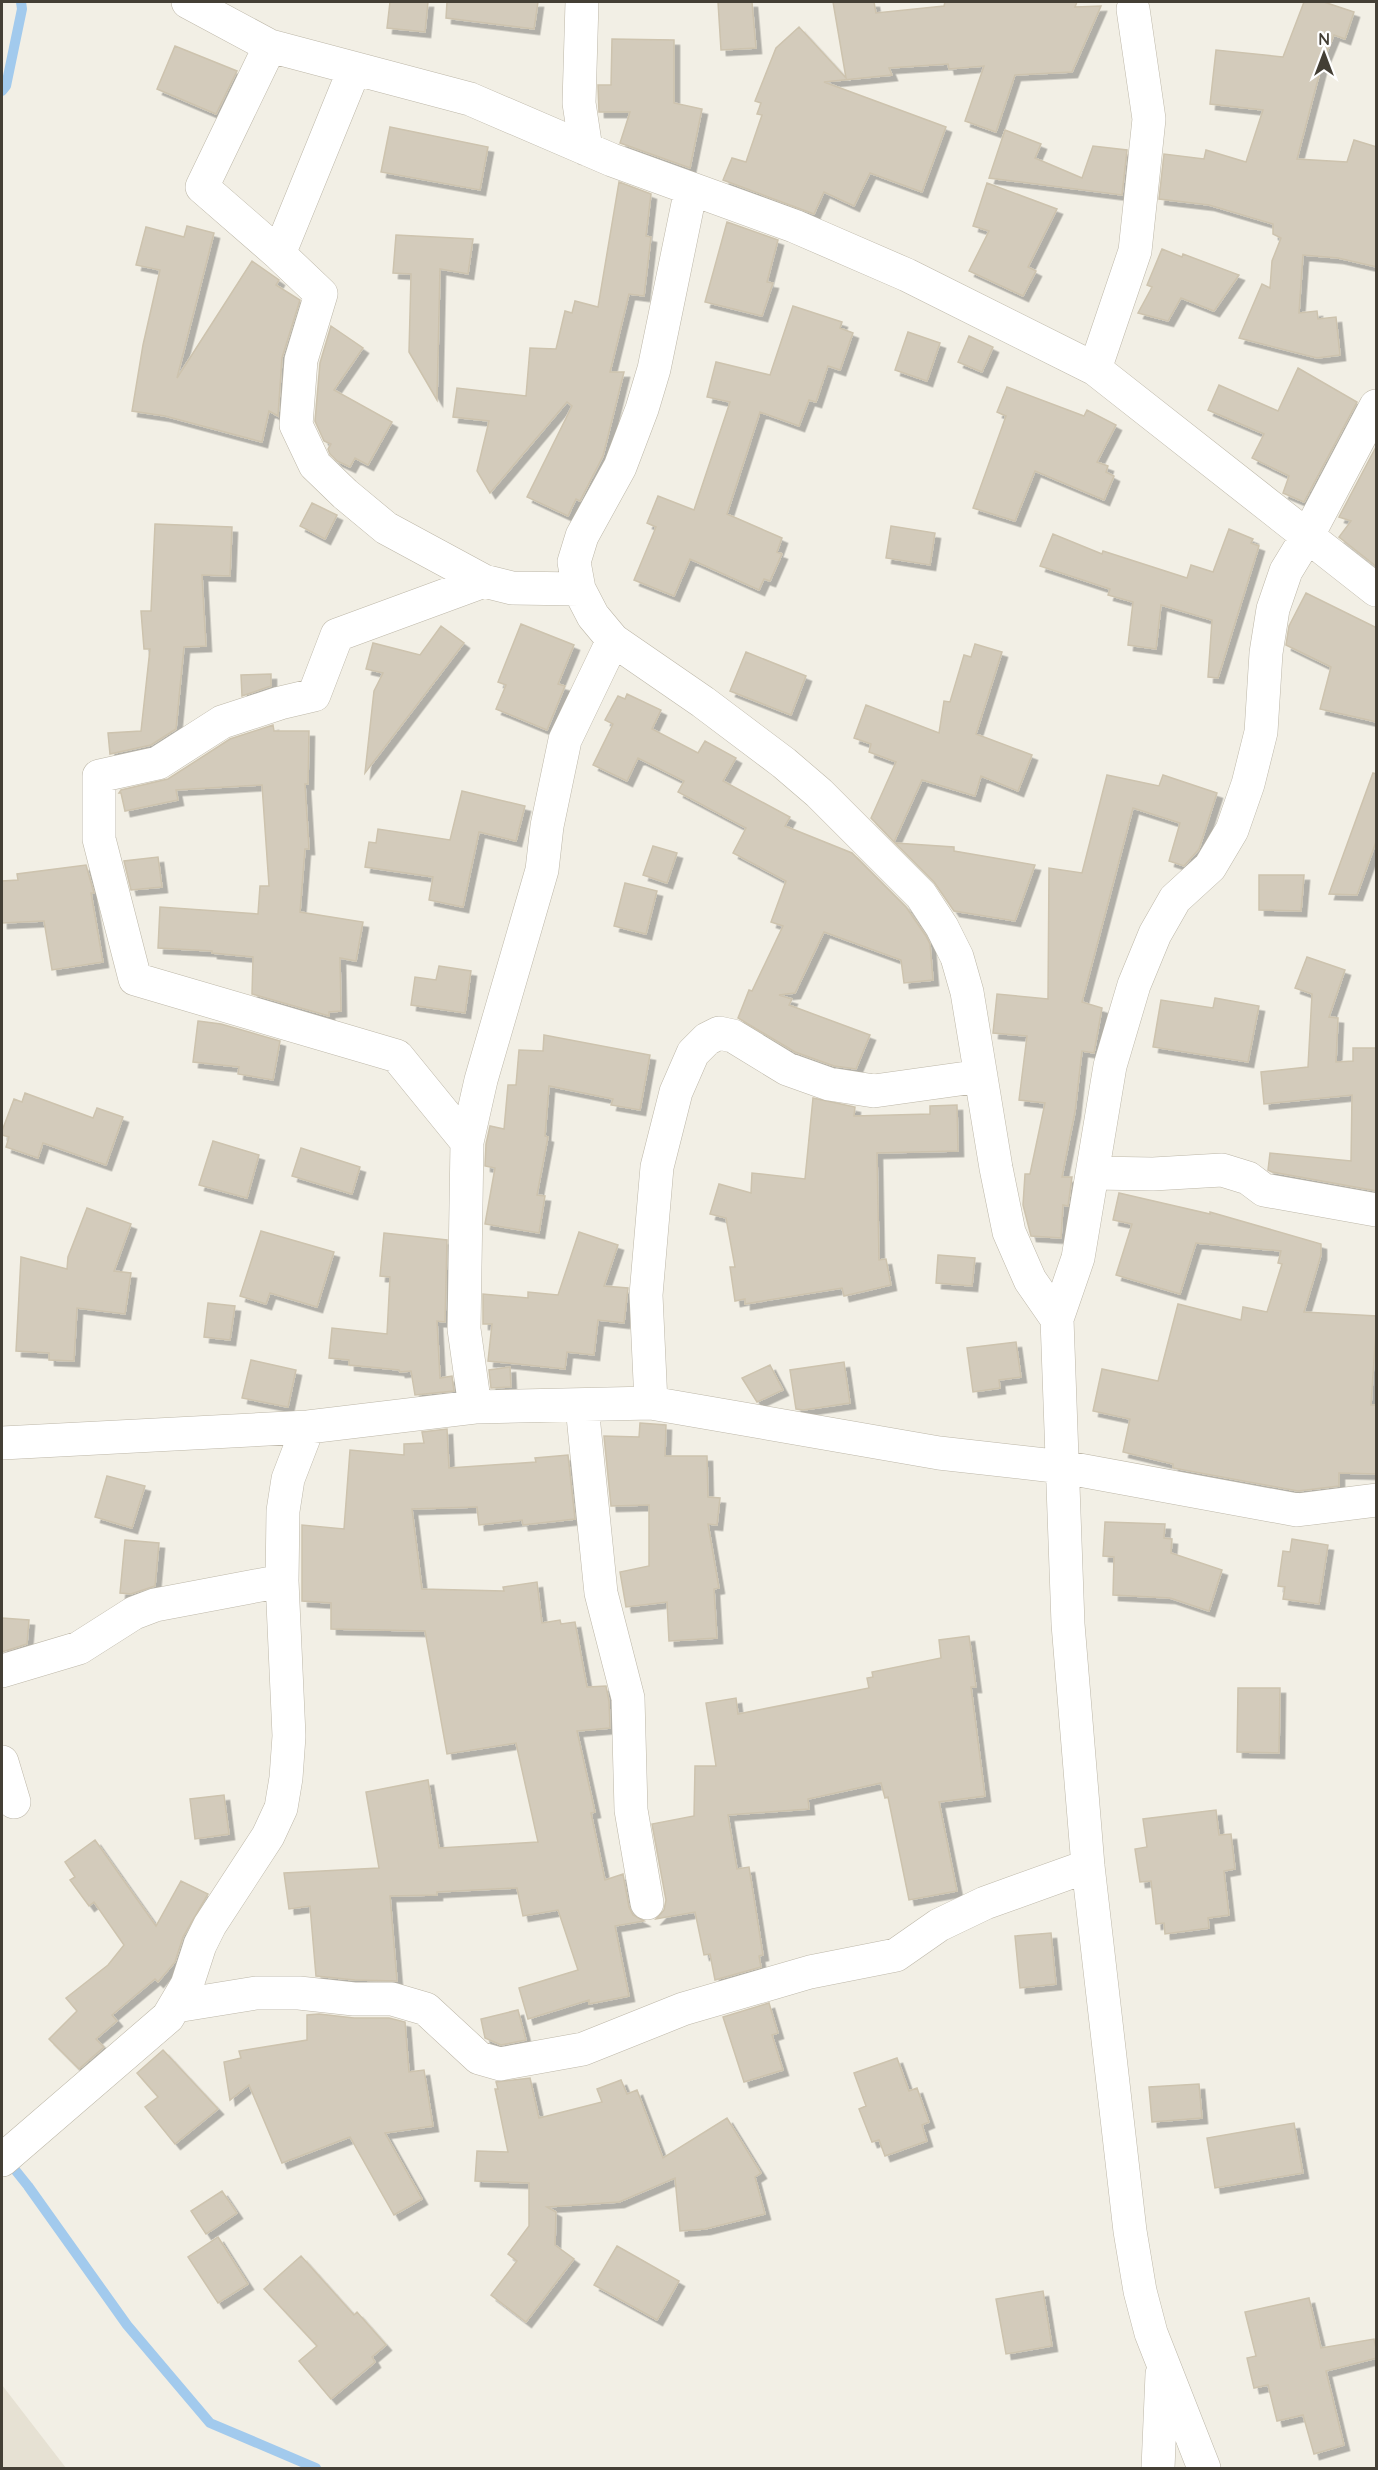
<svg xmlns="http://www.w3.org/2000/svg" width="1378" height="2470" font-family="Quicksand,sans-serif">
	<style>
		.residential { fill: #e6e1d3 }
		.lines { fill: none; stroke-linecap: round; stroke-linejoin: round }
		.stream { stroke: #a2caed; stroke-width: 10 }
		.building { fill: #d3cbbb; stroke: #cdc3ae; stroke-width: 1.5; filter: url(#shadow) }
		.minor-casing { stroke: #bdb7a8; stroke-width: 34 }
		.minor { stroke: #fff; stroke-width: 33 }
	</style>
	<defs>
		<filter id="shadow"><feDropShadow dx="5.5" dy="5.5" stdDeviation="0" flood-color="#0004"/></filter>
	</defs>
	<rect width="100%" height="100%" fill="#f2efe5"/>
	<path class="residential" d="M 2,2385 L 66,2468 L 2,2468 Z"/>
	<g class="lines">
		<path class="stream" d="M 2,91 L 6,86 L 22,9 L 21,2
			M 8,2161 L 28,2186 L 127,2325 L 210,2423 L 316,2468"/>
	</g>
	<path class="building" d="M 390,2 L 428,2 L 425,32 L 387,28 Z
		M 447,2 L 538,2 L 534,29 L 446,18 Z
		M 718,2 L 752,2 L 756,48 L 721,50 Z
		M 833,2 L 874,2 L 876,13 L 944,6 L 945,2 L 1077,2 L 1075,7 L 1101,6 L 1072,72 L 1015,75 L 996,132 L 965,121 L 984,66 L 949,69 L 948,64 L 889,68 L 892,75 L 824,82 L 946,127 L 922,192 L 870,173 L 854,206 L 824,192 L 814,214 L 723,180 L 732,158 L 746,162 L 762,115 L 757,114 L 761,103 L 755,101 L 776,48 L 799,27 L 846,78 Z
		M 1304,2 L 1324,2 L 1354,12 L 1345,39 L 1334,35 L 1322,64 L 1297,159 L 1347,162 L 1354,140 L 1377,147 L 1377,267 L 1338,258 L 1303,255 L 1299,313 L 1317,311 L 1318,319 L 1336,317 L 1340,355 L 1317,358 L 1239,338 L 1262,284 L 1270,288 L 1272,261 L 1281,238 L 1273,234 L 1273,224 L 1209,205 L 1159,199 L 1164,154 L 1204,159 L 1206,150 L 1246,162 L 1263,110 L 1210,104 L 1216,50 L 1283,57 Z
		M 612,39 L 674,40 L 674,103 L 702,109 L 690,168 L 620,143 L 630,112 L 599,112 L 598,85 L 611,85 Z
		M 175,46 L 237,71 L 216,114 L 157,89 Z
		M 390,127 L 488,147 L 480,190 L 381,172 Z
		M 1005,130 L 1041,144 L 1035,158 L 1082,178 L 1093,146 L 1127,150 L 1122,195 L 989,178 Z
		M 619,182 L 651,194 L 646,236 L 651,237 L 644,296 L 629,294 L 610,372 L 624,372 L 603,456 L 580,501 L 576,499 L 568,516 L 527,497 L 572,406 L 567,402 L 490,493 L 477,471 L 489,421 L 453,417 L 457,388 L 526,396 L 530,348 L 556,349 L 565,311 L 572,313 L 575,301 L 598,307 Z
		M 987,183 L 1057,209 L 1028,267 L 1036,271 L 1023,296 L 969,271 L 989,231 L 973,226 Z
		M 727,222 L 778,240 L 767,282 L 773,283 L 762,316 L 705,302 Z
		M 187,226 L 214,233 L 177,378 L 252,261 L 279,280 L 276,285 L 300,300 L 282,358 L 278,416 L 269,411 L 262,442 L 165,416 L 132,411 L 143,345 L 160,270 L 136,265 L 146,227 L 184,237 Z
		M 396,235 L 473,239 L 468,274 L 440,269 L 437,400 L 409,352 L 411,274 L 393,273 Z
		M 1162,249 L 1182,257 L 1183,254 L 1239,275 L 1214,311 L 1181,298 L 1168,321 L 1138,313 L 1152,287 L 1147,285 Z
		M 793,306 L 842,322 L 840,328 L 853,333 L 840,370 L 828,366 L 816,402 L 809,400 L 799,426 L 760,412 L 727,514 L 782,538 L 777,552 L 782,554 L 770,581 L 764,579 L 759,590 L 690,559 L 674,596 L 634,580 L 656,527 L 647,523 L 658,496 L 694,510 L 730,402 L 707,397 L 716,362 L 770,375 Z
		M 331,326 L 363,348 L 334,390 L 392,422 L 368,465 L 355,458 L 350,467 L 337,461 L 330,454 L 328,449 L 331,444 L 324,441 L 315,421 L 320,363 Z
		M 908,332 L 940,343 L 927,381 L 895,370 Z
		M 969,336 L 993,347 L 982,372 L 958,362 Z
		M 1298,368 L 1357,402 L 1304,502 L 1283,493 L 1289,476 L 1252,458 L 1264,434 L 1208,410 L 1219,385 L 1278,411 Z
		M 1007,387 L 1084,416 L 1087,410 L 1116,425 L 1097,462 L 1108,466 L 1106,472 L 1114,476 L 1104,500 L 1035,471 L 1015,521 L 973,508 L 1006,416 L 997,412 Z
		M 1377,445 L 1377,567 L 1339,537 L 1351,521 L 1339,517 Z
		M 312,503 L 337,515 L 325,539 L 300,526 Z
		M 155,524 L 232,527 L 230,576 L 202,575 L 206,646 L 184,647 L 176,729 L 151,745 L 110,754 L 108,733 L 141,731 L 150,649 L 144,649 L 141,611 L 151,611 Z
		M 891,526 L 935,533 L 930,565 L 886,558 Z
		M 1229,529 L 1253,539 L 1251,543 L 1259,546 L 1218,678 L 1208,677 L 1212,620 L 1161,605 L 1156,649 L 1128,645 L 1133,602 L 1108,595 L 1110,589 L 1040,566 L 1053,534 L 1102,554 L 1103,551 L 1187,578 L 1191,565 L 1213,572 Z
		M 1306,593 L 1377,628 L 1377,722 L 1320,709 L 1331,667 L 1286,645 L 1289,626 Z
		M 521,624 L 574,645 L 558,684 L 565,686 L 547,730 L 496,709 L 506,685 L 498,682 Z
		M 441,626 L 464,643 L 365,773 L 374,691 L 383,673 L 366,669 L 373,643 L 420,655 Z
		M 975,644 L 1002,652 L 976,734 L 1032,755 L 1018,791 L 981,776 L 975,796 L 922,780 L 894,842 L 871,818 L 896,762 L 869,752 L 871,744 L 854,738 L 866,705 L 939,733 L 944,701 L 950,702 L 964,655 L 971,657 Z
		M 746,652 L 806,676 L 791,715 L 730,691 Z
		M 271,674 L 271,686 L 242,696 L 241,675 Z
		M 627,694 L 661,710 L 652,729 L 698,753 L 705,741 L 736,758 L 723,781 L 790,817 L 785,826 L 852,853 L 906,907 L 926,936 L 930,944 L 933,980 L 904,983 L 901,960 L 824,932 L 795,993 L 779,995 L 792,999 L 789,1005 L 870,1035 L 856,1069 L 834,1066 L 795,1052 L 738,1018 L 749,990 L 752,991 L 783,926 L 771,922 L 786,881 L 733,853 L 746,828 L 678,792 L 684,781 L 638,758 L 627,781 L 593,765 L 613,724 L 605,720 L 618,696 L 625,699 Z
		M 273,725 L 274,731 L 309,731 L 308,784 L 305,784 L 309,849 L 305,849 L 300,912 L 363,922 L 356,961 L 340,958 L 341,1011 L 329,1012 L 329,1016 L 252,994 L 253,957 L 212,953 L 212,951 L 158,948 L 160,907 L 258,914 L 260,886 L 269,886 L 262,785 L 176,790 L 178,800 L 125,811 L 121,793 L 119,793 L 121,790 L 168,779 L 230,739 Z
		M 1373,773 L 1377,774 L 1377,839 L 1357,895 L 1329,894 Z
		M 1107,775 L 1159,786 L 1163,775 L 1217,793 L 1199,849 L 1184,866 L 1169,861 L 1180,823 L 1133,808 L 1082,1002 L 1102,1008 L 1094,1053 L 1082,1051 L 1075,1112 L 1062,1177 L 1072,1177 L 1068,1206 L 1063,1205 L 1061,1238 L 1031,1236 L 1023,1205 L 1025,1174 L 1030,1174 L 1045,1103 L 1019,1100 L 1027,1036 L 993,1033 L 997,994 L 1048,999 L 1049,868 L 1082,873 Z
		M 462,791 L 525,806 L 516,841 L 479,832 L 463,907 L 429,900 L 433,877 L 365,867 L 369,842 L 376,843 L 378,829 L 450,840 Z
		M 895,843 L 954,847 L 954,851 L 1035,865 L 1015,921 L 954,911 L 934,882 Z
		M 653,846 L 677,853 L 667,883 L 643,875 Z
		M 158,857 L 162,887 L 131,890 L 124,861 Z
		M 86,865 L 94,893 L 91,893 L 103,962 L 52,970 L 44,921 L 2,923 L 2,881 L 18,880 L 17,874 Z
		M 1259,875 L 1304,875 L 1301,911 L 1259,910 Z
		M 625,883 L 657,891 L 646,934 L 614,926 Z
		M 1307,957 L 1345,970 L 1329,1017 L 1338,1018 L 1336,1062 L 1353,1061 L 1353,1048 L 1377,1048 L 1377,1191 L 1272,1172 L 1268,1170 L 1270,1153 L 1351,1161 L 1352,1095 L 1264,1104 L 1261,1072 L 1308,1067 L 1312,994 L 1295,988 Z
		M 439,966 L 471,971 L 465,1013 L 411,1005 L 415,977 L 436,980 Z
		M 1215,998 L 1259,1006 L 1248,1062 L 1153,1047 L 1161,1000 L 1213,1008 Z
		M 198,1021 L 221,1024 L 280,1041 L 273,1080 L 238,1074 L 239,1067 L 193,1062 Z
		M 544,1035 L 650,1055 L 640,1110 L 611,1105 L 613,1099 L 549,1086 L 545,1136 L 548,1137 L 537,1195 L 545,1196 L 539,1233 L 485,1224 L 495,1168 L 485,1166 L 486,1144 L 490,1126 L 504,1129 L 508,1085 L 516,1085 L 519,1050 L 543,1051 Z
		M 25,1093 L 93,1118 L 97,1108 L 123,1117 L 106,1165 L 43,1143 L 38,1158 L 6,1147 L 9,1137 L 2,1135 L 2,1131 L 14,1099 L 22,1102 Z
		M 813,1098 L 855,1107 L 854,1116 L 930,1114 L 930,1106 L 957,1105 L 958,1151 L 877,1153 L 879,1260 L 886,1259 L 891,1285 L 844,1296 L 842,1288 L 745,1304 L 745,1299 L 735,1301 L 730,1267 L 735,1267 L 726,1218 L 710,1214 L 719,1184 L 751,1193 L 752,1173 L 805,1179 Z
		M 213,1141 L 259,1155 L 247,1198 L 199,1185 Z
		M 301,1148 L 360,1167 L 352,1194 L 292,1176 Z
		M 1119,1193 L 1210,1214 L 1210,1212 L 1321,1244 L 1321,1255 L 1304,1312 L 1377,1316 L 1371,1405 L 1377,1405 L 1377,1474 L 1339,1473 L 1339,1486 L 1298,1491 L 1173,1468 L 1173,1464 L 1123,1452 L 1130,1419 L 1093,1411 L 1102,1369 L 1158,1381 L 1178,1304 L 1241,1320 L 1243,1307 L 1267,1312 L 1282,1264 L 1278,1263 L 1281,1251 L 1196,1243 L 1180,1294 L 1116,1275 L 1132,1224 L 1113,1220 Z
		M 87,1208 L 131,1224 L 114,1271 L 131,1273 L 125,1314 L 77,1308 L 74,1361 L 49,1360 L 49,1353 L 16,1351 L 21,1257 L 67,1269 L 68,1257 Z
		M 261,1231 L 334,1252 L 317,1307 L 270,1293 L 266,1304 L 240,1296 Z
		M 579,1232 L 618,1245 L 604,1286 L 628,1288 L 624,1323 L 598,1320 L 594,1355 L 567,1352 L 565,1369 L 488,1361 L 492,1324 L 483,1324 L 483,1294 L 528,1298 L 528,1292 L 558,1295 Z
		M 384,1233 L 447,1240 L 445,1322 L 437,1321 L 440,1378 L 452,1376 L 454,1391 L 415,1395 L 411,1371 L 400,1372 L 399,1370 L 349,1365 L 349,1360 L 329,1358 L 332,1328 L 387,1334 L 390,1277 L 380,1276 Z
		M 938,1255 L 975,1258 L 972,1286 L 936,1283 Z
		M 208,1303 L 235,1306 L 230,1340 L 204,1337 Z
		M 1016,1342 L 1021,1377 L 999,1380 L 1000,1388 L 973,1392 L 967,1348 Z
		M 251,1360 L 296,1370 L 288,1407 L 242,1398 Z
		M 844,1362 L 850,1403 L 803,1410 L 796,1409 L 790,1370 Z
		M 770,1365 L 783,1390 L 757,1402 L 742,1378 Z
		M 510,1367 L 511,1387 L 491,1388 L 489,1370 Z
		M 640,1423 L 666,1425 L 665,1456 L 707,1456 L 708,1497 L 720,1498 L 717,1525 L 708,1524 L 719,1588 L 714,1589 L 717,1638 L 669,1641 L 667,1602 L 626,1607 L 620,1572 L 649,1566 L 649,1505 L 611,1506 L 604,1436 L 639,1437 Z
		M 447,1429 L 449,1468 L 536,1462 L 535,1458 L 568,1455 L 575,1519 L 523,1525 L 522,1520 L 479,1525 L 477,1507 L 412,1509 L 422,1589 L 504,1591 L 503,1587 L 537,1582 L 542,1623 L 560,1620 L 561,1624 L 575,1622 L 587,1687 L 606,1686 L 609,1701 L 610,1728 L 577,1731 L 595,1812 L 591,1813 L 605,1880 L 623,1874 L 629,1907 L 633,1915 L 644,1921 L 615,1926 L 629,1996 L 589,2004 L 589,2000 L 528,2019 L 519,1988 L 578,1970 L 558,1910 L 523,1916 L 517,1888 L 437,1892 L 437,1895 L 390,1896 L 397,1981 L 355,1980 L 316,1976 L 310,1906 L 289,1909 L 284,1873 L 379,1868 L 366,1792 L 428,1780 L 439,1848 L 538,1842 L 516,1743 L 447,1754 L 425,1631 L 331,1629 L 331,1603 L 302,1601 L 302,1525 L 344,1529 L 350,1450 L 404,1455 L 404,1444 L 424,1443 L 422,1432 Z
		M 107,1476 L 145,1486 L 132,1528 L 95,1517 Z
		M 1105,1522 L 1165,1524 L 1164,1538 L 1172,1539 L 1171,1553 L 1222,1570 L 1209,1611 L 1170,1598 L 1113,1595 L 1114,1557 L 1103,1556 Z
		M 1292,1539 L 1328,1545 L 1319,1604 L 1283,1599 L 1285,1587 L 1278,1586 L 1283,1551 L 1290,1552 Z
		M 125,1540 L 159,1543 L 155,1586 L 131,1594 L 120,1593 Z
		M 2,1618 L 29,1620 L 27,1644 L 2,1652 Z
		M 969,1636 L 976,1687 L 971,1687 L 985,1796 L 939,1802 L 957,1891 L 909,1900 L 888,1797 L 885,1798 L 881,1783 L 808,1799 L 809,1809 L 728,1815 L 737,1869 L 749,1867 L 763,1955 L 759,1956 L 761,1967 L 715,1980 L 710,1954 L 704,1955 L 695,1912 L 656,1919 L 664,1910 L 666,1900 L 652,1824 L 694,1816 L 695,1766 L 716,1766 L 706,1703 L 736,1698 L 738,1714 L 869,1688 L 867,1678 L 873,1677 L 872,1672 L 941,1658 L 939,1640 Z
		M 1238,1688 L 1280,1688 L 1279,1753 L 1237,1752 Z
		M 224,1795 L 229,1834 L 195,1839 L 190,1799 Z
		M 1216,1810 L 1219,1835 L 1231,1834 L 1235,1869 L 1224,1871 L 1229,1915 L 1208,1918 L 1209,1928 L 1165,1934 L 1164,1923 L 1156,1924 L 1151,1881 L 1140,1882 L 1135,1849 L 1147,1847 L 1143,1819 Z
		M 95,1840 L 156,1926 L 181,1881 L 208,1894 L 183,1937 L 175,1962 L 158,1982 L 155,1979 L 112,2015 L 117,2021 L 96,2039 L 104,2047 L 79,2069 L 49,2039 L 77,2011 L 66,1998 L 108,1965 L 124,1945 L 94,1902 L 89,1906 L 70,1880 L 75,1877 L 65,1862 Z
		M 1051,1933 L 1056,1984 L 1020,1988 L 1015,1936 Z
		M 769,2003 L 778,2033 L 772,2035 L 783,2070 L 744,2082 L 723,2017 Z
		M 518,2010 L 526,2040 L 501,2045 L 485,2038 L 481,2019 Z
		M 319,2014 L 354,2018 L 389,2018 L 405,2022 L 409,2072 L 424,2070 L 433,2126 L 385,2133 L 422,2199 L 394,2215 L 350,2137 L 282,2163 L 249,2085 L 230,2100 L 224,2062 L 241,2058 L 239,2051 L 307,2040 L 307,2015 Z
		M 163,2050 L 218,2109 L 175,2144 L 145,2107 L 158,2097 L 137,2073 Z
		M 897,2058 L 909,2091 L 917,2088 L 929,2122 L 922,2125 L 927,2141 L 885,2156 L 879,2140 L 872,2142 L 859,2109 L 866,2106 L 854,2073 Z
		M 530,2078 L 539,2118 L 602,2102 L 597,2089 L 621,2080 L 627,2094 L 637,2090 L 663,2158 L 727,2118 L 761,2173 L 755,2177 L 765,2214 L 705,2229 L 680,2231 L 675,2178 L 619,2202 L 547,2207 L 556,2212 L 555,2245 L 574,2259 L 526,2322 L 491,2295 L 517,2261 L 508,2254 L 529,2226 L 529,2183 L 475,2181 L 477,2151 L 508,2152 L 495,2089 L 498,2089 L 496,2082 Z
		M 1199,2084 L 1202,2118 L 1152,2122 L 1149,2087 Z
		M 1294,2123 L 1303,2173 L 1215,2188 L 1207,2138 Z
		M 222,2191 L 237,2213 L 206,2234 L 191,2211 Z
		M 218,2237 L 248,2284 L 218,2303 L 188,2257 Z
		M 617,2246 L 679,2281 L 657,2320 L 594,2285 Z
		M 301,2256 L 354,2315 L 357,2312 L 386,2345 L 372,2357 L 375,2362 L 331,2399 L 299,2361 L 317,2346 L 264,2289 Z
		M 1043,2291 L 1052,2346 L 1006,2354 L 996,2299 Z
		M 1309,2298 L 1321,2348 L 1374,2339 L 1377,2353 L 1377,2358 L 1326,2371 L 1344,2445 L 1314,2454 L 1303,2415 L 1277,2421 L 1268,2385 L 1254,2388 L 1247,2358 L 1256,2356 L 1245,2312 Z"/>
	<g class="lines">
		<g class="minor-casing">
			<path id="minor" d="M 188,2 L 270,46 L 470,99 L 612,160 L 794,226 L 907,275 L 1095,369 L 1376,590
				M 582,2 L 579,103 L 586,149
				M 270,46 L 202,187 L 279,254 L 321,294 L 301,360 L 296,425 L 315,465 L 345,494 L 386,528 L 484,581
				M 691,189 L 654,369 L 642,409 L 620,467 L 582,536 L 574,562 L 579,589 L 593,616 L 613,640 L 703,702 L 784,763 L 819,793 L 921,895 L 942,927 L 957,957 L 967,992 L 996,1168 L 1009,1232 L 1030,1280 L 1057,1319
				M 279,254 L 354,70
				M 1095,369 L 1135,251 L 1149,119 L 1133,9
				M 467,1142 L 397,1056 L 135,979 L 99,839 L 99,776 L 158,763 L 222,722 L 280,703 L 314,695 L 337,635 L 484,581 L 512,588 L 579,589
				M 1093,1173 L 1153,1174 L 1222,1170 L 1248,1178 L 1264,1190 L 1376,1210
				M 651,1403 L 646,1295 L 657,1167 L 676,1092 L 693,1053 L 707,1039 L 719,1033 L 733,1036 L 787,1069 L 829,1084 L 874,1091 L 981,1076
				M 582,1406 L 601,1593 L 628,1698 L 631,1810 L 647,1903
				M 475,1407 L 464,1329 L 467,1142 L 481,1080 L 542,870 L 547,826 L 565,740 L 613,640
				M 2,1443 L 308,1427 L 475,1407 L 651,1403 L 939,1453 L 1063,1467 L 1297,1510 L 1376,1500
				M 2,1671 L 79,1648 L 134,1613 L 155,1605 L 282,1581
				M 2,1762 L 14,1802
				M 176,2006 L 256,1993 L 299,1993 L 354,1999 L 392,1999 L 426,2009 L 479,2058 L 500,2064 L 583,2049 L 683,2009 L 810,1972 L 896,1955 L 939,1925 L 985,1903 L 1088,1866
				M 2,2160 L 168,2017 L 187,1985 L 200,1945 L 210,1925 L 268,1836 L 281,1808 L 286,1778 L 289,1736 L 282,1581 L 283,1511 L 288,1479 L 308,1427
				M 1158,2468 L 1162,2374
				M 1204,2468 L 1151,2333 L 1140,2291 L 1130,2231 L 1088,1866 L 1068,1624 L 1057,1319 L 1078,1258 L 1110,1066 L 1134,985 L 1155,934 L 1175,899 L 1210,867 L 1232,830 L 1248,784 L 1261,732 L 1266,653 L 1273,609 L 1286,571 L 1308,535 L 1376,406"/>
		</g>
		<use href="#minor" class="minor"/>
	</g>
	<rect width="1378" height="2470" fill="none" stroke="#443f35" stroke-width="6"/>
	<g transform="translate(1324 54)" stroke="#ffffff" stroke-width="4.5" paint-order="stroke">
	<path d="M0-4.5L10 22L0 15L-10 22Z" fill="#443f35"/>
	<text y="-9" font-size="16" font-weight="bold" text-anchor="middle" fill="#443f35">N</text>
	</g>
</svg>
